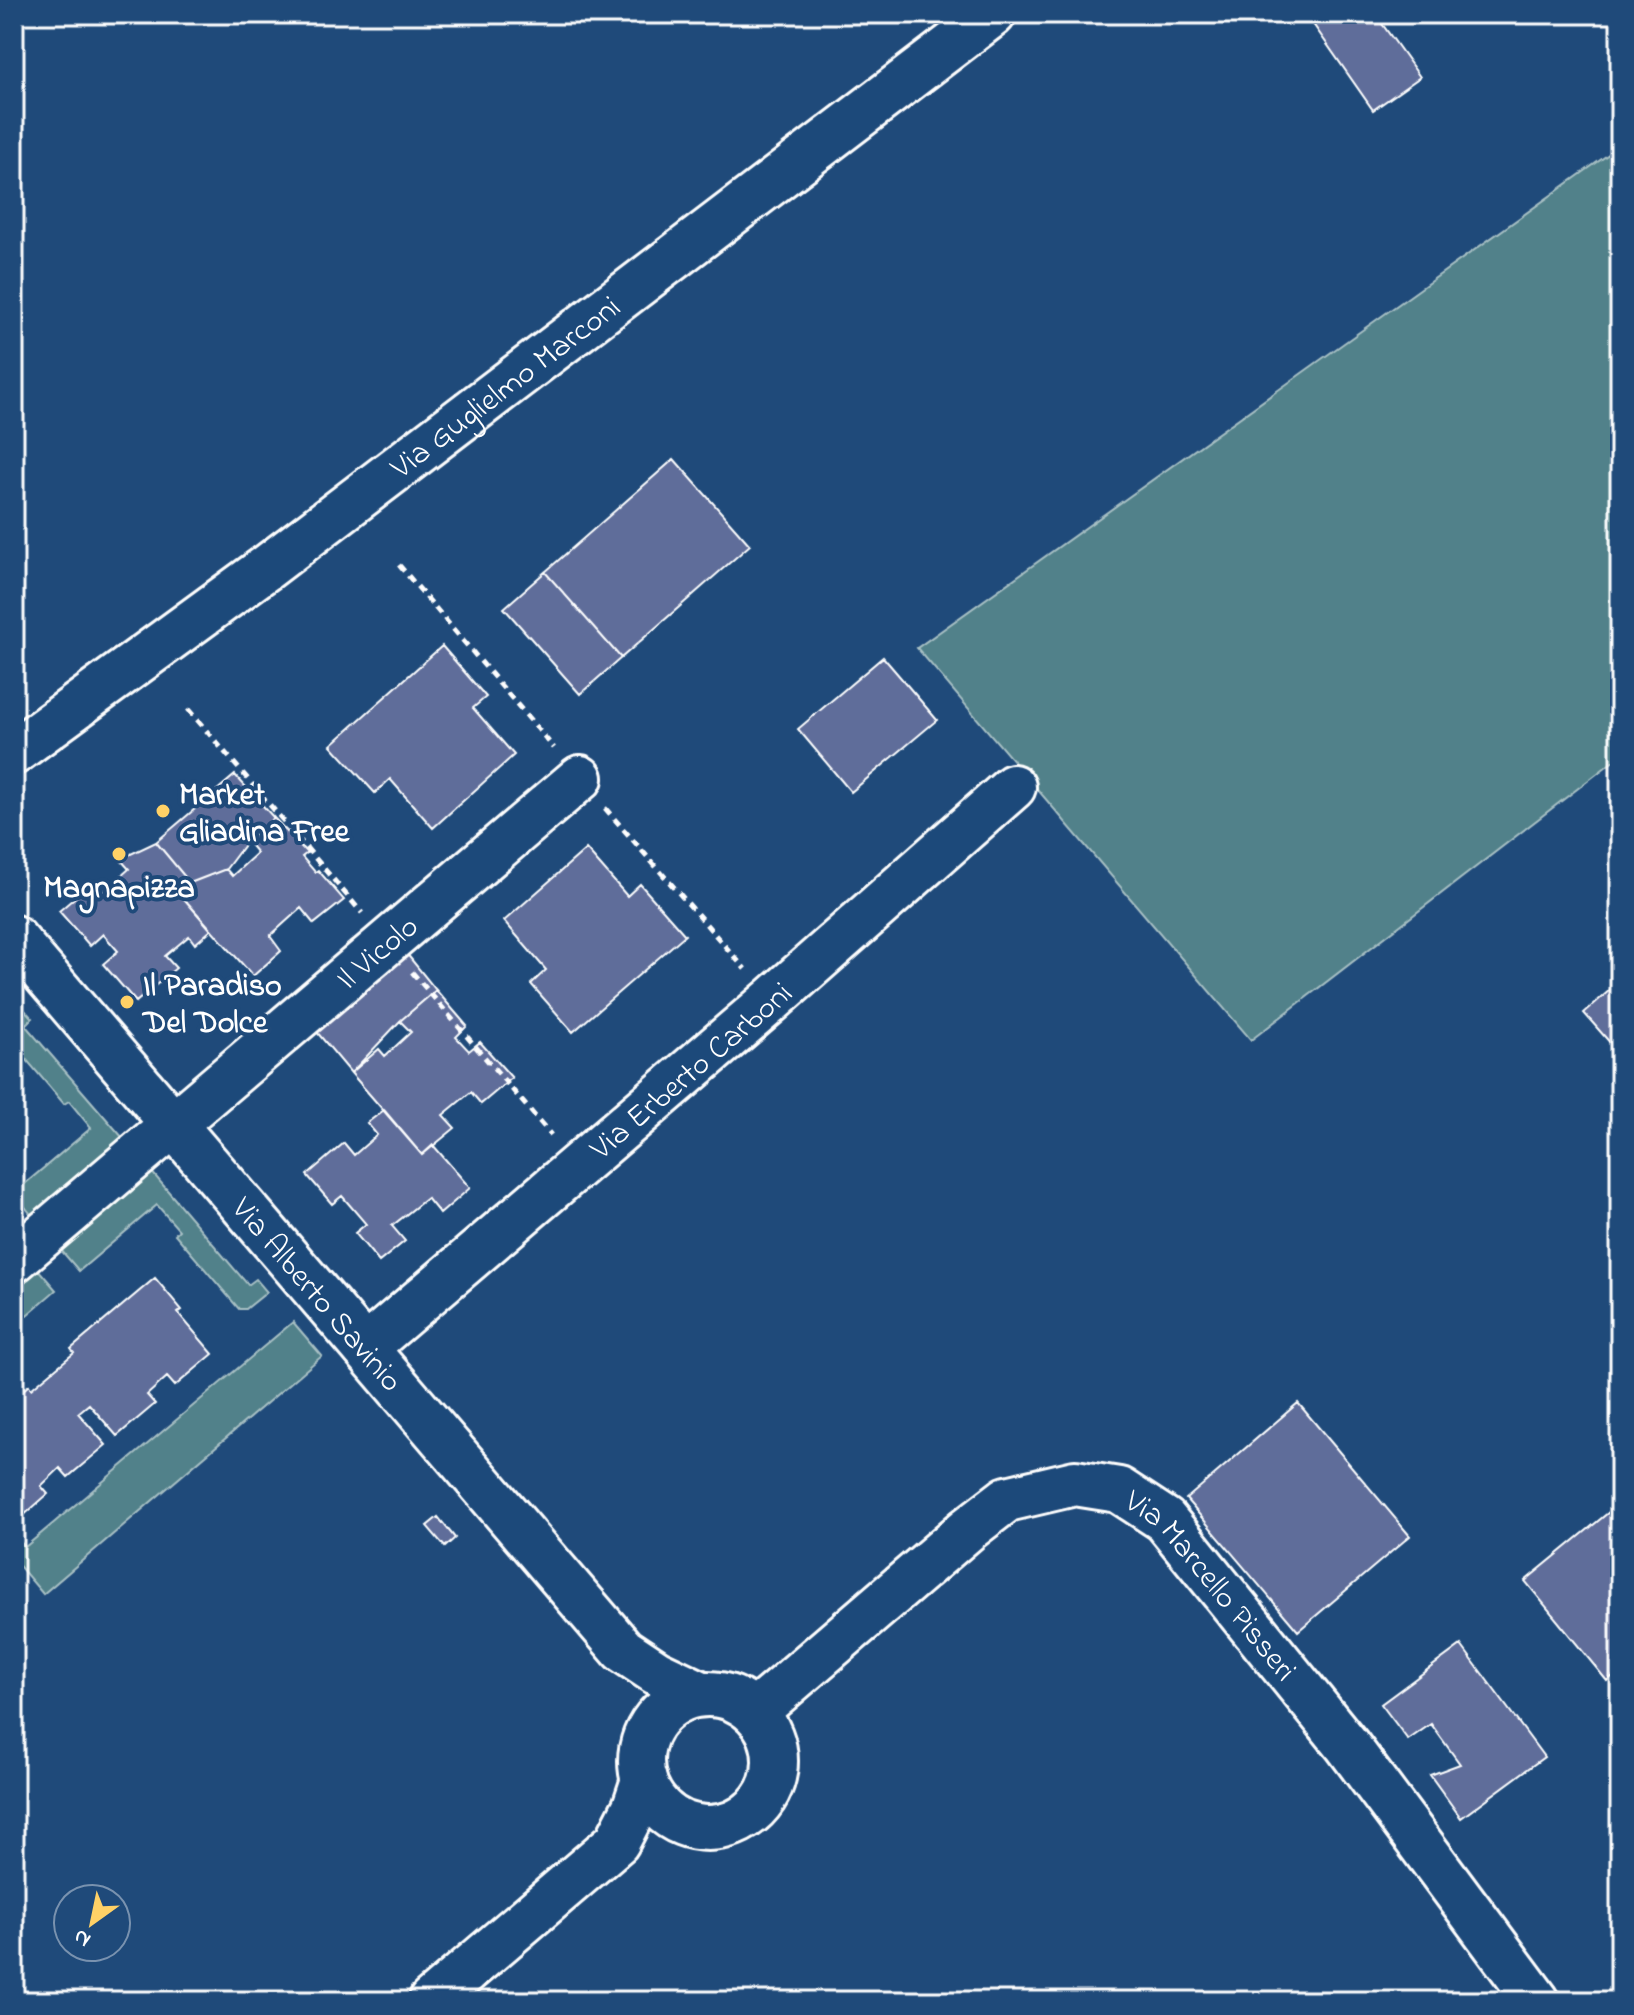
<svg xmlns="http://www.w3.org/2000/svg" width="1634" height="2015" font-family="'Indie Flower',sans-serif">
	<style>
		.green { fill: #51818a; stroke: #a8c0c4; stroke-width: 2 }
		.building { fill: #5f6d9a; stroke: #fff; stroke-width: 2 }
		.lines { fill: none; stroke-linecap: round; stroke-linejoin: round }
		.minor-casing { stroke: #fff; stroke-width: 50 }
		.path { stroke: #fff; stroke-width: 5; stroke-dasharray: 8 6; stroke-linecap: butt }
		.minor { stroke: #1f4a7a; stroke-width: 44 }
		.poi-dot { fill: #ffd166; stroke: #1f4a7a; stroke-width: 3 }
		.labels { text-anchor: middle; stroke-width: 8; stroke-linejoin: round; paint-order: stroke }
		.street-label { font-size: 32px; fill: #fff; stroke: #1f4a7a }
		.poi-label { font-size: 32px; font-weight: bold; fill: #fff; stroke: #1f4a7a; text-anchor: start }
	</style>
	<rect width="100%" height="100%" fill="#1f4a7a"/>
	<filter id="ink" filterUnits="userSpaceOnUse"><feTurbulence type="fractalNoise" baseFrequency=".0125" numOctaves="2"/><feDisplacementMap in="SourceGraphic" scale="16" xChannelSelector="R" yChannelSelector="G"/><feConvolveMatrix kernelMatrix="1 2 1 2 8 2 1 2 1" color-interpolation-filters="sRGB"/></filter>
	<g filter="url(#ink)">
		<path class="green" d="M 1620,146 L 1620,756 L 1251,1040 L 917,648 Z
			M 22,1007 L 32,1018 L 25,1025 L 129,1145 L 38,1223 L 14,1193 L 91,1128 L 69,1101 L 64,1104 L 14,1045 L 14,1013 Z
			M 145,1164 L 248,1285 L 256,1279 L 267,1292 L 246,1309 L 239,1309 L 175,1234 L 179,1230 L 157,1205 L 79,1271 L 54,1242 Z
			M 31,1261 L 56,1290 L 14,1326 L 14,1276 Z
			M 293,1322 L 322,1356 L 43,1594 L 14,1560 L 14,1535 L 25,1547 Z"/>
		<path class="building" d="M 1306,14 L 1375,14 L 1420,77 L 1373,110 Z
			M 674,459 L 750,545 L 621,658 L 545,572 Z
			M 545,572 L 621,658 L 580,694 L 504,608 Z
			M 442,646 L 486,697 L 473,708 L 514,755 L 433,828 L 390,779 L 375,793 L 331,745 Z
			M 883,657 L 937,720 L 851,792 L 798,729 Z
			M 235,775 L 274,818 L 247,841 L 226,869 L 190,883 L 156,842 Z
			M 274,818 L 307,853 L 302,857 L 315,872 L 318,870 L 344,900 L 314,924 L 301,908 L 270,936 L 281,951 L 253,976 L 178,892 L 190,883 L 226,869 L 232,876 L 257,853 L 247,841 Z
			M 156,842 L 190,883 L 178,892 L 211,930 L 195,944 L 189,936 L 165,956 L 176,968 L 136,1002 L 103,964 L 118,951 L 103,934 L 90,946 L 59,911 L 93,882 L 102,893 L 129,869 L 120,859 Z
			M 586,849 L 627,896 L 640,884 L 685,935 L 573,1032 L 531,984 L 546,970 L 504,921 Z
			M 398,943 L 436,990 L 400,1021 L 351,1073 L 311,1025 Z
			M 1620,981 L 1620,1054 L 1584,1013 Z
			M 436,990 L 467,1026 L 456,1037 L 469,1051 L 480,1042 L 512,1078 L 481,1104 L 471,1092 L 443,1115 L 455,1128 L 422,1155 L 351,1073 L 379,1049 L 385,1056 L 411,1032 L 400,1021 Z
			M 384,1110 L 422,1155 L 433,1145 L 470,1188 L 440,1214 L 427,1198 L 392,1226 L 405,1241 L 379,1262 L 355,1233 L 366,1224 L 342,1196 L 332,1204 L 307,1175 L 344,1143 L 354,1155 L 377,1135 L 367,1123 Z
			M 155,1278 L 182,1310 L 178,1313 L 213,1354 L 175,1386 L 167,1377 L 147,1395 L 155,1404 L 117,1436 L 89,1404 L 78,1413 L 106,1445 L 68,1477 L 60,1468 L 41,1486 L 48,1494 L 14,1524 L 14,1398 L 29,1385 L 31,1389 L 74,1353 L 71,1349 Z
			M 1298,1403 L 1410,1536 L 1298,1631 L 1186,1499 Z
			M 1614,1508 L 1620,1515 L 1620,1670 L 1607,1681 L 1525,1581 Z
			M 438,1517 L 455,1538 L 445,1547 L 427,1526 Z
			M 1461,1645 L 1544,1757 L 1461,1818 L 1430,1775 L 1460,1764 L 1431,1724 L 1408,1740 L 1381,1704 Z"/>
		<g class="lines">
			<g class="minor-casing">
				<g id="minor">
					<path id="s1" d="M 14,752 L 266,568 L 993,14"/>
					<path id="s2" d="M 14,938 L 623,1650 L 656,1672 L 702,1694"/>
					<path id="s3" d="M 14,1260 L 580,778"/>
					<path id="s4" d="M 365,1348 L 772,1000 L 1013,787"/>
					<circle cx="708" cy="1761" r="67"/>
					<path id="s5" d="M 755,1712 L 968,1529 L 1007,1499 L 1075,1483 L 1119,1490 L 1165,1520 L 1347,1745 L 1537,2001"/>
					<path d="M 431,2001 L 617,1842 L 635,1807 L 644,1780"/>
				</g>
			</g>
			<path class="path" d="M 399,565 L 554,748
				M 188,709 L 362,913
				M 605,808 L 745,969
				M 412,972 L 551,1135"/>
			<use href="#minor" class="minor"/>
		</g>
	</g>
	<g class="poi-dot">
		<circle cx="163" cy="811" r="8"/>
		<circle cx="119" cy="854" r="8"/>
		<circle cx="127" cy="1002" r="8"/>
	</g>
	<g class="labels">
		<g class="street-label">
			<text dy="11" stroke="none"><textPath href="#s1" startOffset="612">Via Guglielmo Marconi</textPath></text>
			<text dy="11" stroke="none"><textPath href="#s3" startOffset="476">Il Vicolo</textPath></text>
			<text dy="11" stroke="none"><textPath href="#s4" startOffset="428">Via Erberto Carboni</textPath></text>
			<text dy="11" stroke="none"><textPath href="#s2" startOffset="468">Via Alberto Savinio</textPath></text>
			<text dy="11" stroke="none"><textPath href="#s5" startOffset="578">Via Marcello Pisseri</textPath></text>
		</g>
		<g class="poi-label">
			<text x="179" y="804">Market<tspan x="179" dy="37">Gliadina Free</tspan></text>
			<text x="119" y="897" text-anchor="middle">Magnapizza</text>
			<text x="143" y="995">Il Paradiso<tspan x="143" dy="37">Del Dolce</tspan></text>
		</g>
	</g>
	<rect width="1634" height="2015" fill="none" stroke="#1f4a7a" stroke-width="48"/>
	<rect x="24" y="24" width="1586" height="1967" fill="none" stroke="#fff" stroke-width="3" filter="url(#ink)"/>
	<g transform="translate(92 1923) rotate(213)"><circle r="38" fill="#1f4a7a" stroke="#7992af" stroke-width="2"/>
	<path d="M0-6L14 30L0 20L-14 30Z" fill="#ffd166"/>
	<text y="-12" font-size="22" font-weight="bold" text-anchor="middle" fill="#ffffff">N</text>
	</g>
</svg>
